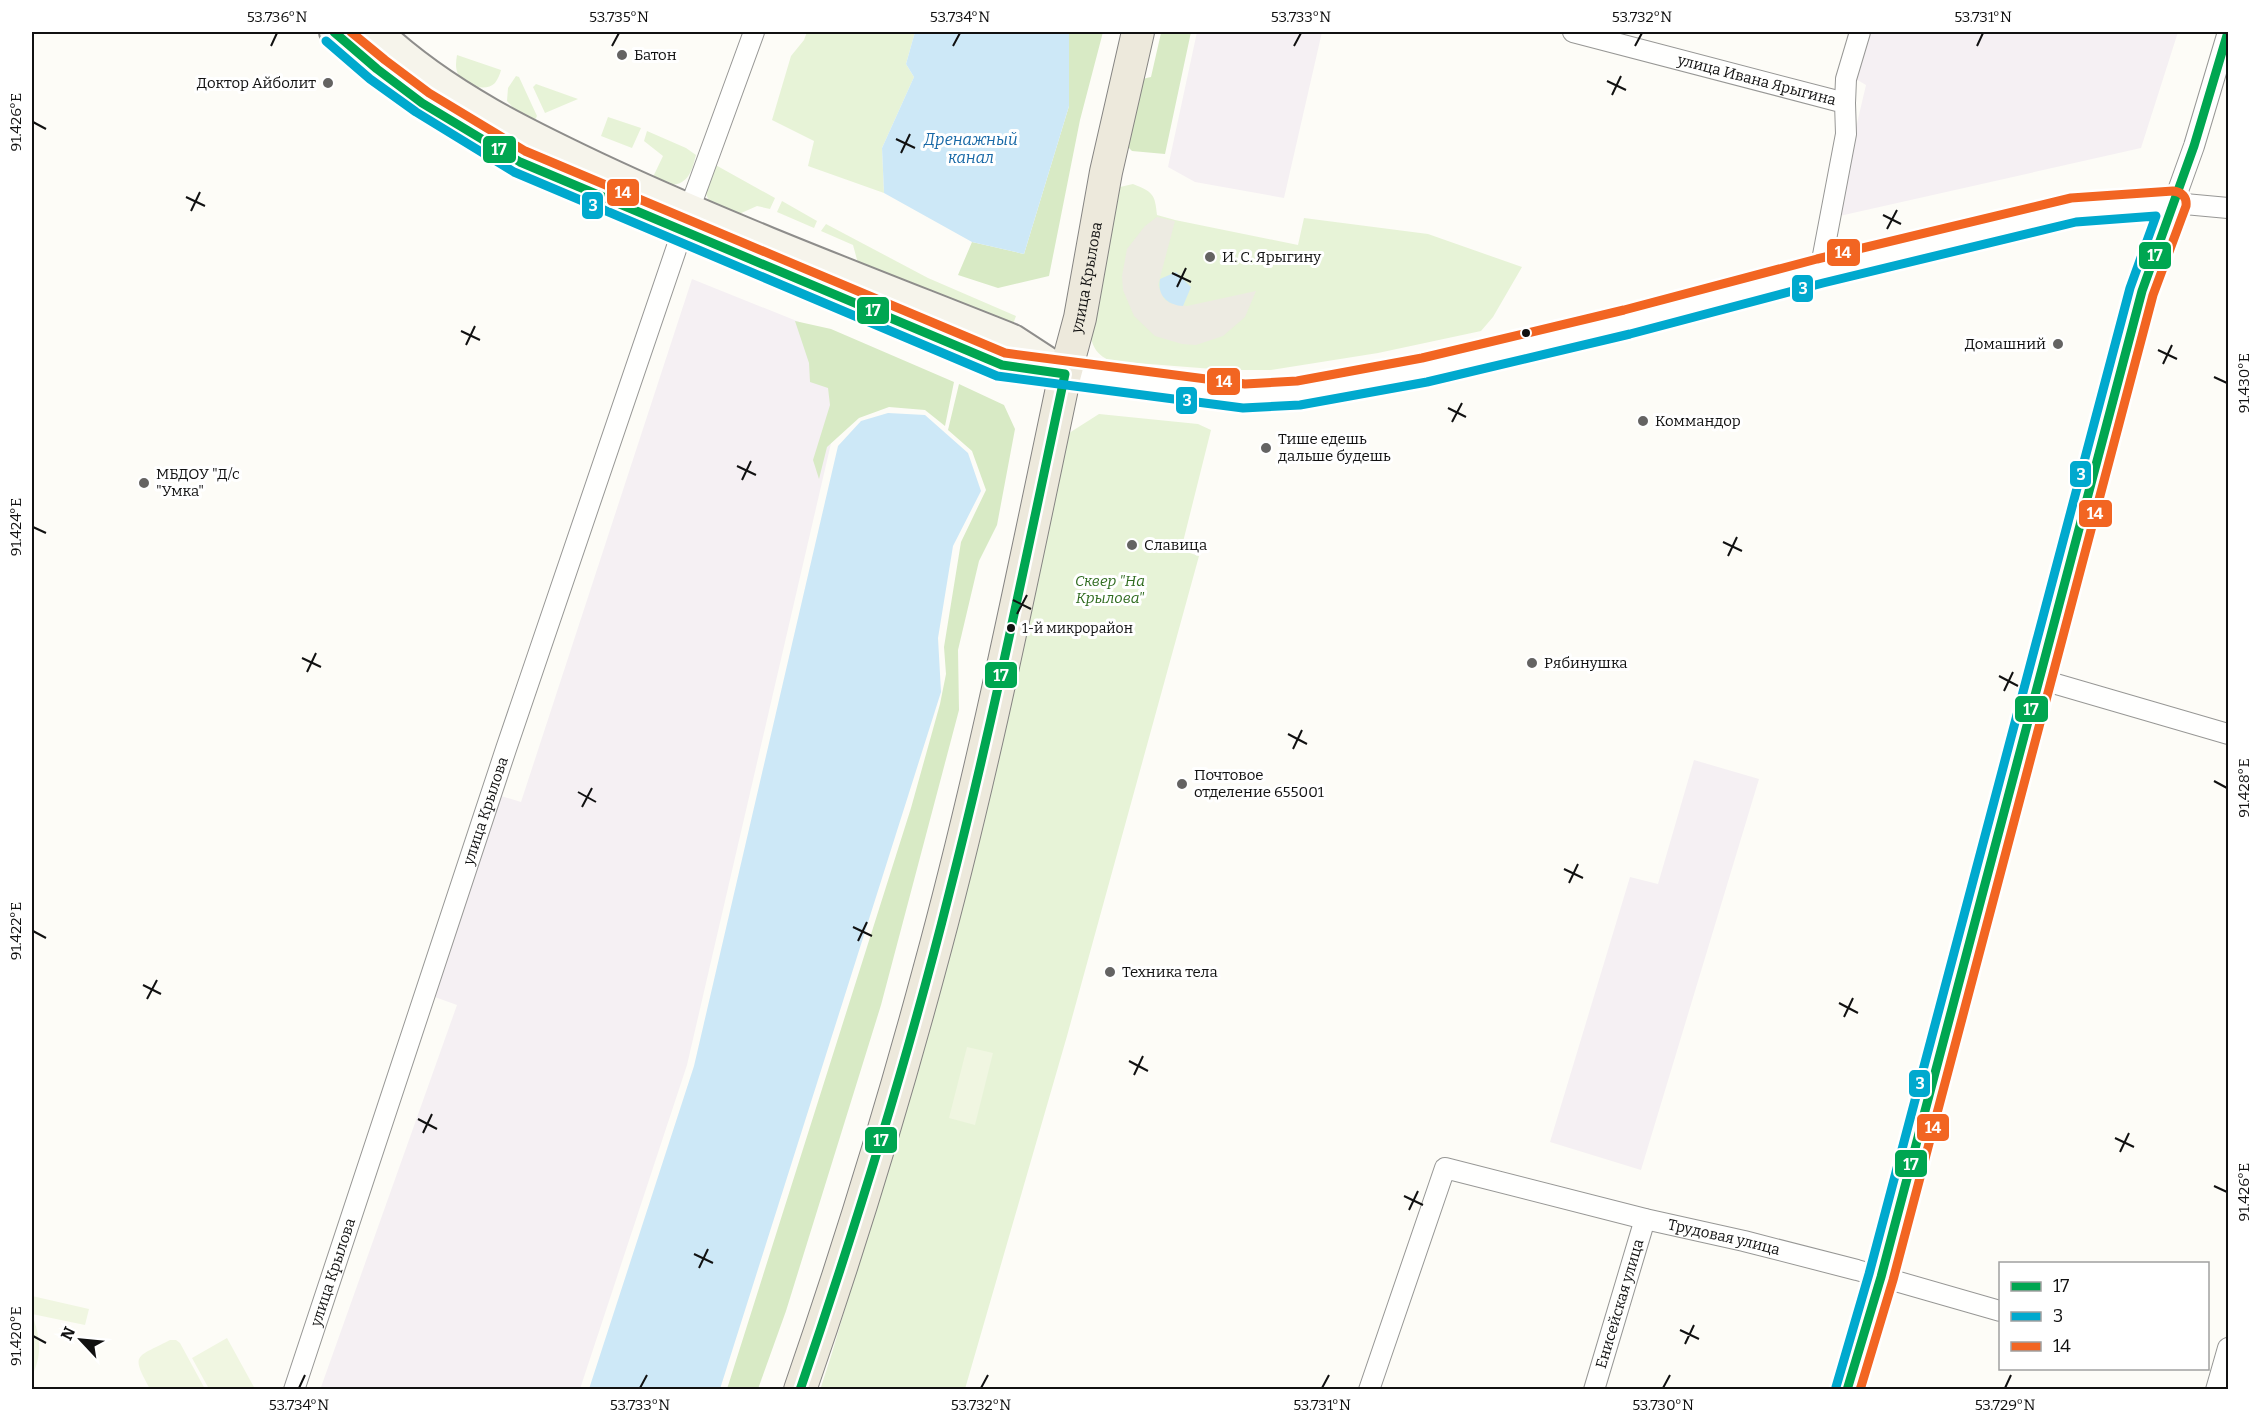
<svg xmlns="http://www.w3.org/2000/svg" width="2260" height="1421" font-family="Bitter,serif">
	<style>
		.industrial { fill: #f5f0f3 }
		.green { fill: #e7f3d7 }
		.forest { fill: #d8eac5 }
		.pitch { fill: #f0f6e1 }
		.plaza { fill: #edebe2 }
		.water { fill: #cde8f7 }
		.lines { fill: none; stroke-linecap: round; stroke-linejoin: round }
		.street-casing { stroke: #979795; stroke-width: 22 }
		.secondary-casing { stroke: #8e8d8b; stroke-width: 32 }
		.primary-casing { stroke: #858482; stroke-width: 34 }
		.street { stroke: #fffffe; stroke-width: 20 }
		.secondary { stroke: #f6f4eb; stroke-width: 28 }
		.primary { stroke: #ede9dc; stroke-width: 32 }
		.bus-1-casing { stroke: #fff; stroke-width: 14 }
		.bus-2-casing { stroke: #fff; stroke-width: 14 }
		.bus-3-casing { stroke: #fff; stroke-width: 14 }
		.bus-1 { stroke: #00a651; stroke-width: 9 }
		.bus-2 { stroke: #00a9ce; stroke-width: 9 }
		.bus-3 { stroke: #f26522; stroke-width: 9 }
		.ticks { fill: none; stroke: #111; stroke-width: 2 }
		.poi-dot { fill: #646362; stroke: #fff; stroke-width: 2 }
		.bus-dot { fill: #111; stroke: #fff; stroke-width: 2 }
		.labels { text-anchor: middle; stroke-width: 6; stroke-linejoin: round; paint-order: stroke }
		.bus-label { font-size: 14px; fill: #111; stroke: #fff; text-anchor: start }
		.poi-label { font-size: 15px; fill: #111; stroke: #fff; text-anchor: start }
		.street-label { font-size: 15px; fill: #111; stroke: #fff }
		.park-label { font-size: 15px; font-style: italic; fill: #2f6b1f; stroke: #fff }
		.water-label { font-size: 16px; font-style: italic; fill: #1768a6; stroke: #fff }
		.line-badge { stroke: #fff; stroke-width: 2 }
		.badge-label { font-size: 16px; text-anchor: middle; font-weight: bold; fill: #fff }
		.neatline { fill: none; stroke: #111; stroke-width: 2 }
		.ticks-label { font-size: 15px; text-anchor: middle; fill: #111 }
	</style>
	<rect width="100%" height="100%" fill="#fdfcf7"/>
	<path class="industrial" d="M 1197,32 L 1322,32 L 1284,198 L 1195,182 L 1168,167 Z
		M 1868,32 L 2178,32 L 2141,148 L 1835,217 L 1866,85 L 1854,78 Z
		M 692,279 L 854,344 L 687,1065 L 580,1389 L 320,1390 L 457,1005 L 432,996 L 498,795 L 521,802 Z
		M 1694,760 L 1759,779 L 1641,1170 L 1550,1142 L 1630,877 L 1658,884 Z"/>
	<path class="green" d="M 807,32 L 915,32 L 906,64 L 914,77 L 882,148 L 884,193 L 808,166 L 814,141 L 772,120 L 791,56 L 804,40 Z
		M 457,55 L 501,70 C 500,74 498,79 495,83 C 485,93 465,85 458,74 C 455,68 456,61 457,55 Z
		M 516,76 L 519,77 L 537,116 L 535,120 L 516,111 L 507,101 L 508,88 Z
		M 536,84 L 578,99 L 545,113 L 533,87 Z
		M 608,117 L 641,128 L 632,148 L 601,136 Z
		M 647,131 L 686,148 L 696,155 C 692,170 689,184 671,185 L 671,183 L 653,177 L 663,156 L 644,141 Z
		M 712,163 L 775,198 L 770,209 L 757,206 L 739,214 L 710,204 L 705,191 Z
		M 1133,184 C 1153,192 1155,194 1157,215 L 1175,220 L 1298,245 L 1304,218 L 1428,234 L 1522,267 L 1493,317 L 1481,331 L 1378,353 L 1271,370 L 1226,370 L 1110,361 C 1095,353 1093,347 1089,331 L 1114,195 L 1120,187 Z
		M 782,201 L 817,221 L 814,228 L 777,212 Z
		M 826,224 L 928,278 L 1016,316 L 1011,330 L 859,267 L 853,245 L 821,231 Z
		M 1099,414 L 1198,424 L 1211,430 L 1181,550 L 1199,556 L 1067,1036 L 965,1389 L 820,1390 L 832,1353 L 931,1016 L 1066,435 Z"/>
	<path class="forest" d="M 1069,32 L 1103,32 L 1080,120 L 1049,276 L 998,288 L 958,275 L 972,242 L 1024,254 L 1069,106 Z
		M 1159,32 L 1191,32 L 1165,154 L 1132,151 L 1124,143 L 1138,80 L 1151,77 L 1161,33 Z
		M 795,321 L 831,329 L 954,382 L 945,426 L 925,410 L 889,407 L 859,418 L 827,447 L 819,479 L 813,460 L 830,405 L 828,388 L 810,382 L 809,363 Z
		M 959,384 L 1004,405 L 1015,429 L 997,525 L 979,561 L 958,650 L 959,710 L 881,1005 L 786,1311 L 758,1389 L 727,1389 L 911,808 L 940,704 L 946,674 L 944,647 L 961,542 L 986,490 L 972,451 L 948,430 Z"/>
	<path class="pitch" d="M 967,1047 L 993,1053 L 975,1125 L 949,1118 Z
		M 32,1296 L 89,1309 L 85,1325 L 32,1314 C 40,1337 43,1353 32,1376 Z
		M 227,1338 L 255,1389 L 209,1389 L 192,1358 Z
		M 170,1340 L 176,1340 L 180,1343 L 205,1389 L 150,1389 C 130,1353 136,1358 170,1340 Z"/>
	<path class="plaza" d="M 1157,217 L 1175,221 L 1158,285 L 1164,299 L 1170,303 L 1187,306 L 1256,291 L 1245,317 L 1223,336 L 1196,345 L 1182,344 L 1155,336 L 1134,316 L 1123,290 L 1122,276 L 1127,249 L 1145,226 Z"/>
	<path class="water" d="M 915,32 L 1069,32 L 1069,106 L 1024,254 L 972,242 L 884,193 L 882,148 L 914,77 L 906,64 Z
		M 1176,272 L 1191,287 L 1183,306 C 1167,305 1157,295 1160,279 Z
		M 888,413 L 925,415 L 968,453 L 981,491 L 953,546 L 938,638 L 941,692 L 720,1389 L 589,1389 L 694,1066 L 838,446 L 861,421 Z"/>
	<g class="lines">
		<g class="street-casing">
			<g id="street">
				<path id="s1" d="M 1573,32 L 1845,103 L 1846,134 L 1820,271"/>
				<path d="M 1845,103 L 1846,79 L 1860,32"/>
				<path d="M 689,210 L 754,32"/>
				<path d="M 1065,374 L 1231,396 L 1298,393 L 1402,374 L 1587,332 L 1820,271 L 2074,210 L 2174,203 L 2228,208"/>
				<path d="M 2039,679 L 2228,734"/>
				<path id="s2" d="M 294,1390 L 506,749 L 682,232"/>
				<path id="s3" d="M 1369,1390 L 1445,1168 L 1645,1219 L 1744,1241 L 1857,1270 L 2000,1311"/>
				<path id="s4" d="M 1594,1390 L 1645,1219"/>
				<path d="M 1847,1390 L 1881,1277 L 2142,291 L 2194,146 L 2228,32"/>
				<path d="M 2216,1390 L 2228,1348"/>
			</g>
		</g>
		<g class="secondary-casing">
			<path id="secondary" d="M 334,32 C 391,85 451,124 520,162 L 1002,365 L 1065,374
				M 378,32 C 446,96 531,136 614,175 C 744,235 880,286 1013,339 L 1059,369"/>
		</g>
		<g class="primary-casing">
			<g id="primary">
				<path id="s5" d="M 800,1390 C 848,1251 891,1112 929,971 C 983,774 1023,573 1065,374 L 1080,318 L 1106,172 L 1138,32"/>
			</g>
		</g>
		<use href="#street" class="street"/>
		<use href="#secondary" class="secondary"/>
		<use href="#primary" class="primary"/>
		<g class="bus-1-casing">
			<path id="bus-1" d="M 334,32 L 377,69 L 422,103 L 520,162 L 1002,365 L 1065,374
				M 800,1390 C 856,1226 907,1062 949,894 C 993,722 1028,548 1065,374
				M 1847,1390 L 1881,1277 L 2142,291 L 2194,146 L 2228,32"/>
		</g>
		<g class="bus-2-casing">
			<path id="bus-2" d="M 326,41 L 370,79 L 416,112 L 514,172 L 997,376 L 1243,408 L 1300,405 L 1427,382 L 1630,334 L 1823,283 L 2076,222 L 2156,216 L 2130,288 L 1869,1274 L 1836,1387"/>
		</g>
		<g class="bus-3-casing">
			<path id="bus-3" d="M 351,32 L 385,60 L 429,93 L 525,151 L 1005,353 L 1245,384 L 1297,381 L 1422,358 L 1624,310 L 1817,259 L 2071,198 L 2173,191 C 2182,192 2187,197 2186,206 L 2153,295 L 1893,1280 L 1860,1390"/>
		</g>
		<use href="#bus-1" class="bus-1"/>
		<use href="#bus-2" class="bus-2"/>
		<use href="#bus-3" class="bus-3"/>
	</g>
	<path class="ticks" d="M 271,46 L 277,33M 612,46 L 619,33M 953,46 L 960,33M 1294,46 L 1301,33M 1635,46 L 1642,33M 1977,46 L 1983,33M 1607,81 L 1626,90M 1612,95 L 1621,76M 33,122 L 46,129M 896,139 L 915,148M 901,153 L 910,134M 186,197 L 205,206M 191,211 L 200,192M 1883,215 L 1901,224M 1887,229 L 1897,210M 1172,273 L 1191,282M 1177,287 L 1186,268M 461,331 L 480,340M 466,345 L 475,326M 2158,350 L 2177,359M 2163,364 L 2172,345M 2214,377 L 2227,383M 1448,408 L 1466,417M 1452,422 L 1462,403M 737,466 L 756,475M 742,480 L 751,461M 33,527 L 46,533M 1723,542 L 1742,551M 1728,556 L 1737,537M 1013,600 L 1031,609M 1017,614 L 1027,595M 302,658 L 321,667M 307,672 L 316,653M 1999,676 L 2018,686M 2004,691 L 2013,672M 1288,734 L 1307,744M 1293,749 L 1302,730M 2214,781 L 2227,788M 578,792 L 596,802M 582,807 L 592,788M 1564,869 L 1583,878M 1569,883 L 1578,864M 853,927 L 872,936M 33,931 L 46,938M 858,941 L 867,922M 143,985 L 161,994M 147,999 L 157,980M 1839,1003 L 1858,1013M 1844,1017 L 1853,998M 1129,1061 L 1148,1071M 1134,1075 L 1143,1056M 418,1119 L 437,1129M 423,1133 L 432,1114M 2115,1138 L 2134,1147M 2120,1152 L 2129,1133M 2214,1186 L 2227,1192M 1404,1196 L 1423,1205M 1409,1210 L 1418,1191M 694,1254 L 713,1263M 699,1268 L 708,1249M 1680,1330 L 1699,1339M 33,1336 L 46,1343M 1685,1344 L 1694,1325M 299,1388 L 305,1375M 640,1388 L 647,1375M 981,1388 L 988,1375M 1322,1388 L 1329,1375M 1663,1388 L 1670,1375M 2005,1388 L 2011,1375"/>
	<g class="poi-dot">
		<circle cx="622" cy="55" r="6"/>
		<circle cx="328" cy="83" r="6"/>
		<circle cx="1210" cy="257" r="6"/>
		<circle cx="2058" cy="344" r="6"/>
		<circle cx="1643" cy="421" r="6"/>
		<circle cx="1266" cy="448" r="6"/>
		<circle cx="144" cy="483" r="6"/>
		<circle cx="1132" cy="545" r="6"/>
		<circle cx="1532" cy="663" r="6"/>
		<circle cx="1182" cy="784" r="6"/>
		<circle cx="1110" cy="972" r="6"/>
	</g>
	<g class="bus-dot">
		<circle cx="1526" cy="333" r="5"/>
		<circle cx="1011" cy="628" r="5"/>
	</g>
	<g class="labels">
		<g class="bus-label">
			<text x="1022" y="633">1-й микрорайон</text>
		</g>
		<g class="poi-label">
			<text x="634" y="60">Батон</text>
			<text x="316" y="88" text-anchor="end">Доктор Айболит</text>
			<text x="1222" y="262">И. С. Ярыгину</text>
			<text x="2046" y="349" text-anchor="end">Домашний</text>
			<text x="1655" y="426">Коммандор</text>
			<text x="1278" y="444">Тише едешь<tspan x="1278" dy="17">дальше будешь</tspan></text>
			<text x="156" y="479">МБДОУ "Д/с<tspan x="156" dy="17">"Умка"</tspan></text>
			<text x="1144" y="550">Славица</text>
			<text x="1544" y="668">Рябинушка</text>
			<text x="1194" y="780">Почтовое<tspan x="1194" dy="17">отделение 655001</tspan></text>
			<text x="1122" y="977">Техника тела</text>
		</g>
		<g class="street-label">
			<text dy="5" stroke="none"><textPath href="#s1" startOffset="190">улица Ивана Ярыгина</textPath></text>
			<text dy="5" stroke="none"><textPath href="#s5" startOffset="1150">улица Крылова</textPath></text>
			<text dy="5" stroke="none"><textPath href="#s2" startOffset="610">улица Крылова</textPath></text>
			<text dy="5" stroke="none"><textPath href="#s3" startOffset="522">Трудовая улица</textPath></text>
			<text dy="5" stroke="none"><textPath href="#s2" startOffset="124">улица Крылова</textPath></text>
			<text dy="5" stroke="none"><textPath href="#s4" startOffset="90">Енисейская улица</textPath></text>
		</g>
		<g class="park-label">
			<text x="1110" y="586">Сквер "На<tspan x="1110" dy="17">Крылова"</tspan></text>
		</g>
		<g class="water-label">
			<text x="971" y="145">Дренажный<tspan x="971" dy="18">канал</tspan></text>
		</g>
	</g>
	<g class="line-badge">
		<rect x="482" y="135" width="35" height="29" rx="6" fill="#00a651"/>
		<rect x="606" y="178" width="34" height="29" rx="6" fill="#f26522"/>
		<rect x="581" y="191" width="23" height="29" rx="6" fill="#00a9ce"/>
		<rect x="1826" y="238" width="35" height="29" rx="6" fill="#f26522"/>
		<rect x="2138" y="241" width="34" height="29" rx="6" fill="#00a651"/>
		<rect x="1791" y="274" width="23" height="29" rx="6" fill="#00a9ce"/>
		<rect x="856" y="296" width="34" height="29" rx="6" fill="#00a651"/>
		<rect x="1206" y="367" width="35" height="29" rx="6" fill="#f26522"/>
		<rect x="1175" y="386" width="23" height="29" rx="6" fill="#00a9ce"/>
		<rect x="2069" y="460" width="23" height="28" rx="6" fill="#00a9ce"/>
		<rect x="2078" y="499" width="35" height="29" rx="6" fill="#f26522"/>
		<rect x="984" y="661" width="34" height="28" rx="6" fill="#00a651"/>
		<rect x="2014" y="695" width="35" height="28" rx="6" fill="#00a651"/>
		<rect x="1908" y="1069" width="23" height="29" rx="6" fill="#00a9ce"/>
		<rect x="1916" y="1113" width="34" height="29" rx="6" fill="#f26522"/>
		<rect x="864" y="1126" width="34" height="28" rx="6" fill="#00a651"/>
		<rect x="1894" y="1149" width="34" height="29" rx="6" fill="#00a651"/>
	</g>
	<g class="badge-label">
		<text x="499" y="155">17</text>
		<text x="623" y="198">14</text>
		<text x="593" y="211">3</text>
		<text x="1843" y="258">14</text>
		<text x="2155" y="261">17</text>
		<text x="1803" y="294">3</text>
		<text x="873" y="316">17</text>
		<text x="1224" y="387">14</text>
		<text x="1187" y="406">3</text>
		<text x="2081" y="480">3</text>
		<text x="2095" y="519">14</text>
		<text x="1001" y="681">17</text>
		<text x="2031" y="715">17</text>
		<text x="1920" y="1089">3</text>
		<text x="1933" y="1133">14</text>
		<text x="881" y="1146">17</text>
		<text x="1911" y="1170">17</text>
	</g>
	<rect width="2260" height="1421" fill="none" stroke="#ffffff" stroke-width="66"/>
	<rect x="1999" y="1262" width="210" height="108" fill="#ffffff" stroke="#a0a0a0" stroke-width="1.5"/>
	<rect x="2011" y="1282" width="30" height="9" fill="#00a651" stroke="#a0a0a0" stroke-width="1.5"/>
	<text x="2053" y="1292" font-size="18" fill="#111111">17</text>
	<rect x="2011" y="1312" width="30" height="9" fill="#00a9ce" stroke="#a0a0a0" stroke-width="1.5"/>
	<text x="2053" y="1322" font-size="18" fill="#111111">3</text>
	<rect x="2011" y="1342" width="30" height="9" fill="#f26522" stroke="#a0a0a0" stroke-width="1.5"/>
	<text x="2053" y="1352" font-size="18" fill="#111111">14</text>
	<g transform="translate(81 1340) rotate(296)" stroke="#ffffff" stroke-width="4.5" paint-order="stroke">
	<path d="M0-4.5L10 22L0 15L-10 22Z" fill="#111111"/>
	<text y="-9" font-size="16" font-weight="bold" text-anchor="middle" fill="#111111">N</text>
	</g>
	<rect x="33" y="33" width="2194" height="1355" class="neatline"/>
	<g class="ticks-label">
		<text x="277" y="22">53.736°N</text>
		<text x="619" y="22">53.735°N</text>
		<text x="960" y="22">53.734°N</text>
		<text x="1301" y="22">53.733°N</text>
		<text x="1642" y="22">53.732°N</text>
		<text x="1983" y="22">53.731°N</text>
		<text transform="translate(16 122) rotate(-90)" y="5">91.426°E</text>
		<text transform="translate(2244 383) rotate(-90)" y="5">91.430°E</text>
		<text transform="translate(16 527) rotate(-90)" y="5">91.424°E</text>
		<text transform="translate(2244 788) rotate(-90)" y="5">91.428°E</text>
		<text transform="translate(16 931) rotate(-90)" y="5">91.422°E</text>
		<text transform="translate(2244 1192) rotate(-90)" y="5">91.426°E</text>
		<text transform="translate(16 1336) rotate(-90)" y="5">91.420°E</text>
		<text x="299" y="1410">53.734°N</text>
		<text x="640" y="1410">53.733°N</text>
		<text x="981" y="1410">53.732°N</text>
		<text x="1322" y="1410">53.731°N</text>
		<text x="1663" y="1410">53.730°N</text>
		<text x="2005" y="1410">53.729°N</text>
	</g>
</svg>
